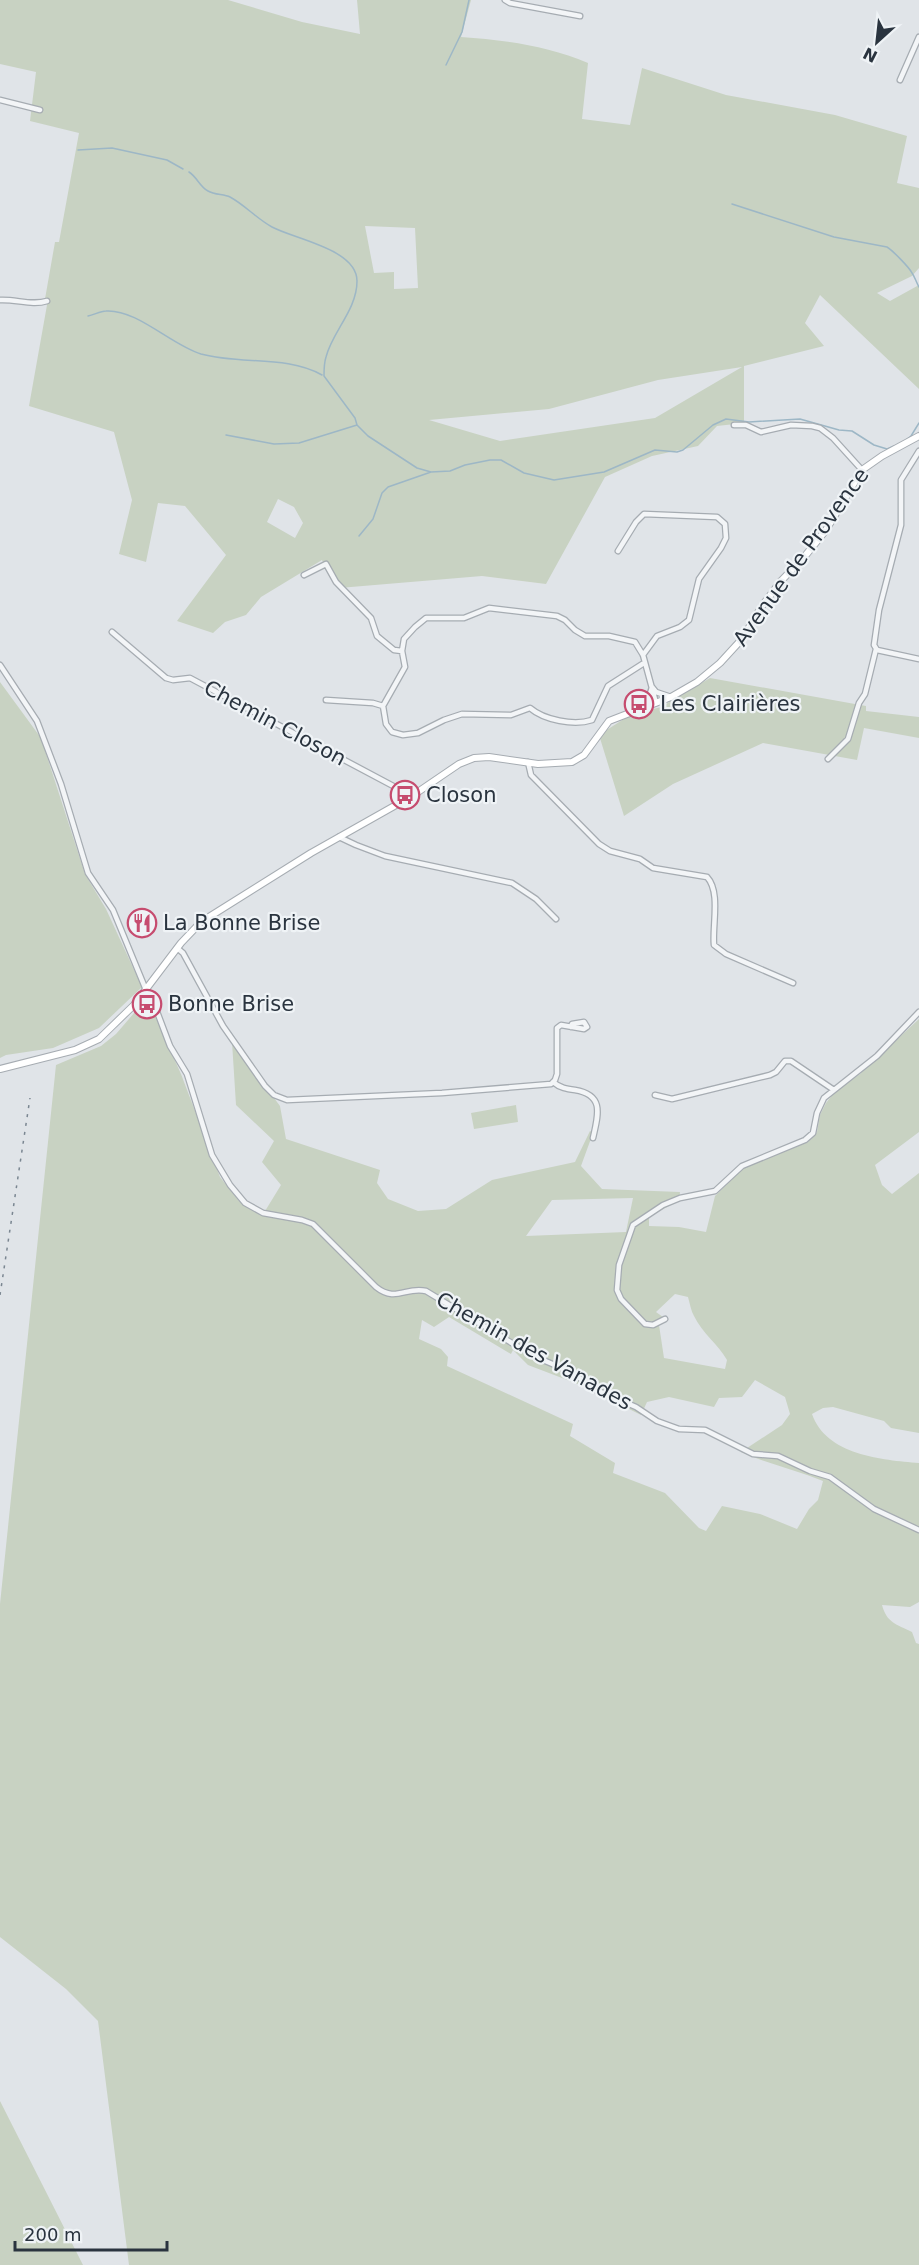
<svg xmlns="http://www.w3.org/2000/svg" width="919" height="2265" font-family="'DejaVu Sans',sans-serif">
	<style>
		.green { fill: #c8d2c2; fill-rule: evenodd }
		.lines { fill: none; stroke-linecap: round; stroke-linejoin: round }
		.stream { stroke: #9db7c6; stroke-width: 1.5 }
		.street-casing { stroke: #a6acb2; stroke-width: 7 }
		.secondary-casing { stroke: #a6acb2; stroke-width: 8 }
		.street { stroke: #f3f5f7; stroke-width: 4.5 }
		.secondary { stroke: #fff; stroke-width: 6 }
		.rail { stroke: #7a8691; stroke-width: 1.5; stroke-dasharray: 3 6; stroke-linecap: butt }
		.labels { text-anchor: middle; stroke-width: 4.5; stroke-linejoin: round; paint-order: stroke }
		.street-label { font-size: 21px; fill: #2a343f; stroke: #eff3f6 }
		.poi-label { font-size: 21px; fill: #2a343f; stroke: #eff3f6; text-anchor: start }
	</style>
	<rect width="100%" height="100%" fill="#e0e4e8"/>
	<path class="green" d="M 0,0 L 228,0 L 302,22 L 360,34 L 357,0 L 471,0 L 461,37 C 505,40 547,46 588,63 L 582,119 L 630,125 L 642,68 L 726,95 L 835,115 L 907,136 L 897,183 L 919,188 L 919,268 L 912,276 L 877,293 L 890,301 L 919,285 L 919,389 L 820,295 L 805,323 L 824,346 L 744,366 L 744,423 L 717,426 L 698,446 L 652,456 L 605,477 L 546,584 L 482,576 L 339,588 L 329,576 L 322,560 L 261,597 L 246,615 L 225,622 L 213,633 L 177,621 L 226,555 L 185,506 L 158,503 L 146,562 L 119,554 L 132,500 L 114,432 L 29,406 L 47,305 L 45,299 L 55,242 L 59,242 L 79,133 L 30,121 L 36,72 L 0,64 ZM 365,226 L 415,228 L 418,288 L 394,289 L 394,272 L 374,273 ZM 742,367 L 655,418 L 500,441 L 429,420 L 549,409 L 658,380 ZM 278,499 L 294,507 L 303,523 L 295,538 L 267,522 Z
		M 710,678 L 866,706 L 866,711 L 919,717 L 919,738 L 864,728 L 857,760 L 763,743 L 673,784 L 624,816 L 599,735 L 630,715 L 661,707 Z
		M 0,682 L 41,738 L 85,874 L 106,909 L 142,987 L 99,1028 L 53,1048 L 6,1055 L 0,1058 Z
		M 147,998 L 181,1074 L 220,1177 L 239,1201 L 262,1216 L 281,1185 L 262,1162 L 274,1141 L 236,1105 L 232,1042 L 280,1106 L 286,1139 L 380,1170 L 377,1183 L 388,1199 L 418,1211 L 446,1209 L 492,1180 L 575,1162 L 590,1131 L 593,1133 L 581,1166 L 602,1189 L 680,1192 L 679,1201 L 649,1216 L 649,1226 L 679,1227 L 706,1232 L 715,1196 L 742,1169 L 808,1142 L 817,1132 L 820,1115 L 826,1103 L 834,1093 L 860,1074 L 919,1019 L 919,1132 L 875,1165 L 882,1185 L 892,1194 L 919,1173 L 919,1433 L 891,1428 L 884,1421 L 833,1407 L 823,1408 L 812,1414 C 826,1455 882,1460 919,1463 L 919,1602 L 910,1607 L 882,1605 C 887,1623 896,1624 912,1632 L 916,1643 L 919,1644 L 919,2265 L 129,2265 L 98,2021 L 66,1989 L 0,1937 L 0,1604 L 56,1065 L 101,1046 L 116,1034 ZM 633,1198 L 626,1232 L 526,1236 L 552,1200 ZM 675,1294 L 688,1297 C 690,1304 691,1311 694,1316 C 702,1333 718,1344 727,1360 L 725,1369 L 664,1358 L 659,1325 L 667,1320 L 656,1312 ZM 449,1317 L 511,1354 L 513,1350 L 528,1365 L 583,1386 L 641,1415 L 647,1402 L 669,1397 L 714,1407 L 719,1398 L 742,1397 L 755,1380 L 785,1397 L 790,1414 L 782,1425 L 741,1452 C 768,1464 796,1470 823,1481 L 818,1500 L 809,1509 L 797,1529 L 760,1514 L 722,1506 L 706,1531 L 699,1528 L 665,1493 L 613,1473 L 615,1463 L 570,1436 L 573,1424 L 447,1366 L 448,1357 L 441,1349 L 419,1339 L 422,1320 L 434,1327 Z
		M 516,1105 L 518,1122 L 474,1129 L 471,1113 Z
		M 0,2101 L 83,2265 L 0,2265 Z"/>
	<g class="lines">
		<path class="stream" d="M 446,65 L 462,32 L 469,0
			M 78,150 L 112,148 L 167,160 L 183,169
			M 189,172 C 197,177 200,187 208,191 C 215,195 224,194 230,197 C 245,205 257,219 272,227 C 294,239 357,249 357,281 C 357,310 332,332 326,357 C 324,363 324,370 324,376 L 355,418 L 357,425 L 368,436 L 417,468 L 431,472 L 450,471 L 465,465 L 490,460 L 501,460 L 524,473 L 554,480 L 604,472 L 655,450 L 677,452 L 683,450 L 713,425 L 726,419 L 749,422 L 800,419 L 839,430 L 852,431 L 874,445 L 887,449 L 894,446
			M 732,204 L 834,237 L 887,247 C 892,250 909,267 912,273 C 915,277 916,282 919,287
			M 88,316 C 94,315 100,311 106,311 C 137,309 171,345 201,354 C 241,365 286,355 322,375
			M 226,435 L 274,444 L 299,443 L 357,425
			M 906,440 L 911,436 L 919,423
			M 359,536 L 373,519 L 382,493 L 388,487 L 431,472"/>
		<g class="street-casing">
			<path id="street" d="M 505,0 L 510,3 L 580,16
				M 900,80 L 919,37
				M 0,100 L 40,110
				M 0,300 C 16,299 32,306 47,301
				M 734,425 L 746,425 L 761,432 L 791,425 L 812,426 L 820,428 L 833,438 L 862,470
				M 919,451 L 901,480 L 901,525 L 879,610 L 874,645 L 877,650 L 919,659
				M 618,551 L 636,522 L 644,514 L 717,517 L 725,524 L 726,538 L 721,548 L 699,579 L 689,620 L 680,627 L 657,636 L 643,655
				M 304,575 L 326,564 L 336,582 L 371,618 L 377,636 L 394,650 L 402,651
				M 112,632 L 166,678 L 173,680 L 190,678 L 412,796
				M 644,663 L 608,686 L 592,720 C 574,726 544,720 530,708 L 511,715 L 462,714 L 444,720 L 418,733 L 403,735 L 392,732 L 386,724 L 383,706 L 405,667 L 402,651 L 404,639 L 415,627 L 426,618 L 464,618 L 489,608 L 557,616 L 565,620 L 575,630 L 585,636 L 609,636 L 635,642 L 643,655 L 656,703
				M 0,665 L 37,721 L 61,784 L 88,873 L 113,910 L 146,990 L 156,1009 L 170,1046 L 187,1074 L 212,1155 L 230,1185 L 245,1203 L 263,1213 L 302,1220 L 313,1224 L 376,1287 C 396,1303 406,1286 426,1291 L 515,1345 L 543,1360 L 571,1372 L 596,1390 L 636,1407 L 657,1421 L 679,1429 L 705,1430 L 753,1454 L 778,1456 L 810,1471 L 830,1477 L 874,1509 L 919,1530
				M 326,700 L 373,703 L 383,706
				M 635,709 C 643,703 650,698 652,687 L 656,692 L 671,697
				M 828,759 L 848,739 L 859,703 L 865,694 L 876,649
				M 528,762 L 531,775 L 599,844 L 610,851 L 640,859 L 653,868 L 707,877 C 721,892 712,926 714,945 L 726,954 L 793,983
				M 339,837 L 356,845 L 385,856 L 512,883 L 536,899 L 556,919
				M 177,948 L 183,953 L 223,1026 L 265,1086 L 274,1095 L 287,1100 L 442,1093 L 551,1084 L 555,1080 L 557,1074 L 557,1028 L 561,1025 L 584,1029 L 587,1027 L 584,1022 L 572,1024 L 571,1027
				M 553,1082 C 560,1088 567,1089 575,1090 C 605,1095 598,1115 593,1138
				M 655,1095 L 672,1099 L 770,1075 L 776,1072 L 785,1061 L 791,1061 L 834,1090
				M 665,1319 L 653,1325 L 645,1324 L 621,1299 L 617,1290 L 619,1265 L 633,1225 L 663,1205 L 680,1198 L 715,1191 L 742,1166 L 805,1140 L 813,1133 L 817,1113 L 824,1098 L 877,1056 L 919,1012"/>
		</g>
		<g class="secondary-casing">
			<path id="secondary" d="M 0,1069 L 75,1050 L 99,1039 L 134,1005 L 181,943 L 201,922 L 311,853 L 412,796 L 459,764 L 474,758 L 489,757 L 538,764 L 572,762 L 584,755 L 609,721 L 671,697 L 697,682 L 720,663 L 742,639 L 762,606 L 781,581 L 805,556 L 826,530 L 862,470 L 882,456 L 919,436"/>
		</g>
		<use href="#street" class="street"/>
		<use href="#secondary" class="secondary"/>
		<path class="rail" d="M 0,1295 L 30,1098"/>
	</g>
	<defs>
		<g id="bus-ring" transform="scale(1.5)"><circle r="9.5" fill="#eff3f6" stroke="#c64c6f" stroke-width="1.5"/><path d="M-5-6H5V4H4V6H2V4H-2V6H-4V4H-5ZM-3.5-4V0h7V-4ZM-3.5 1.2v1.5H-2V1.2ZM2 1.2v1.5H3.5V1.2Z" fill="#c64c6f"/></g>
		<g id="restaurant-ring" transform="scale(1.5)"><circle r="9.5" fill="#eff3f6" stroke="#c64c6f" stroke-width="1.5"/><path d="M-5-6h1v4h1v-4h1v4h1v-4h1v5L-1.5 .5V6h-2V.5L-5-1ZM5-6V6H3V1.5H1.5Q1.5-4 5-6Z" fill="#c64c6f"/></g>
	</defs>
	<g fill-rule="evenodd">
		<use href="#bus-ring" x="639" y="704"/>
		<use href="#bus-ring" x="405" y="795"/>
		<use href="#restaurant-ring" x="142" y="923"/>
		<use href="#bus-ring" x="147" y="1004"/>
	</g>
	<g class="labels">
		<g class="street-label">
			<text transform="translate(801 557) rotate(-54)" y="7">Avenue de Provence</text>
			<text transform="translate(275 723) rotate(28)" y="7">Chemin Closon</text>
			<text transform="translate(534 1351) rotate(29)" y="7">Chemin des Vanades</text>
		</g>
		<g class="poi-label">
			<text x="660" y="711">Les Clairières</text>
			<text x="426" y="802">Closon</text>
			<text x="163" y="930">La Bonne Brise</text>
			<text x="168" y="1011">Bonne Brise</text>
		</g>
	</g>
	<g transform="translate(877 42) rotate(207)" stroke="#eff3f6" stroke-width="4.5" paint-order="stroke">
	<path d="M0-4.5L10 22L0 15L-10 22Z" fill="#2a343f"/>
	<text y="-9" font-size="16" font-weight="bold" text-anchor="middle" fill="#2a343f">N</text>
	</g>
	<path d="M15 2241v9h152v-9" fill="none" stroke="#2a343f" stroke-width="3"/>
	<text x="24" y="2241" font-size="18" fill="#2a343f" stroke="#eff3f6" stroke-width="4.5" paint-order="stroke">200 m</text>
</svg>
